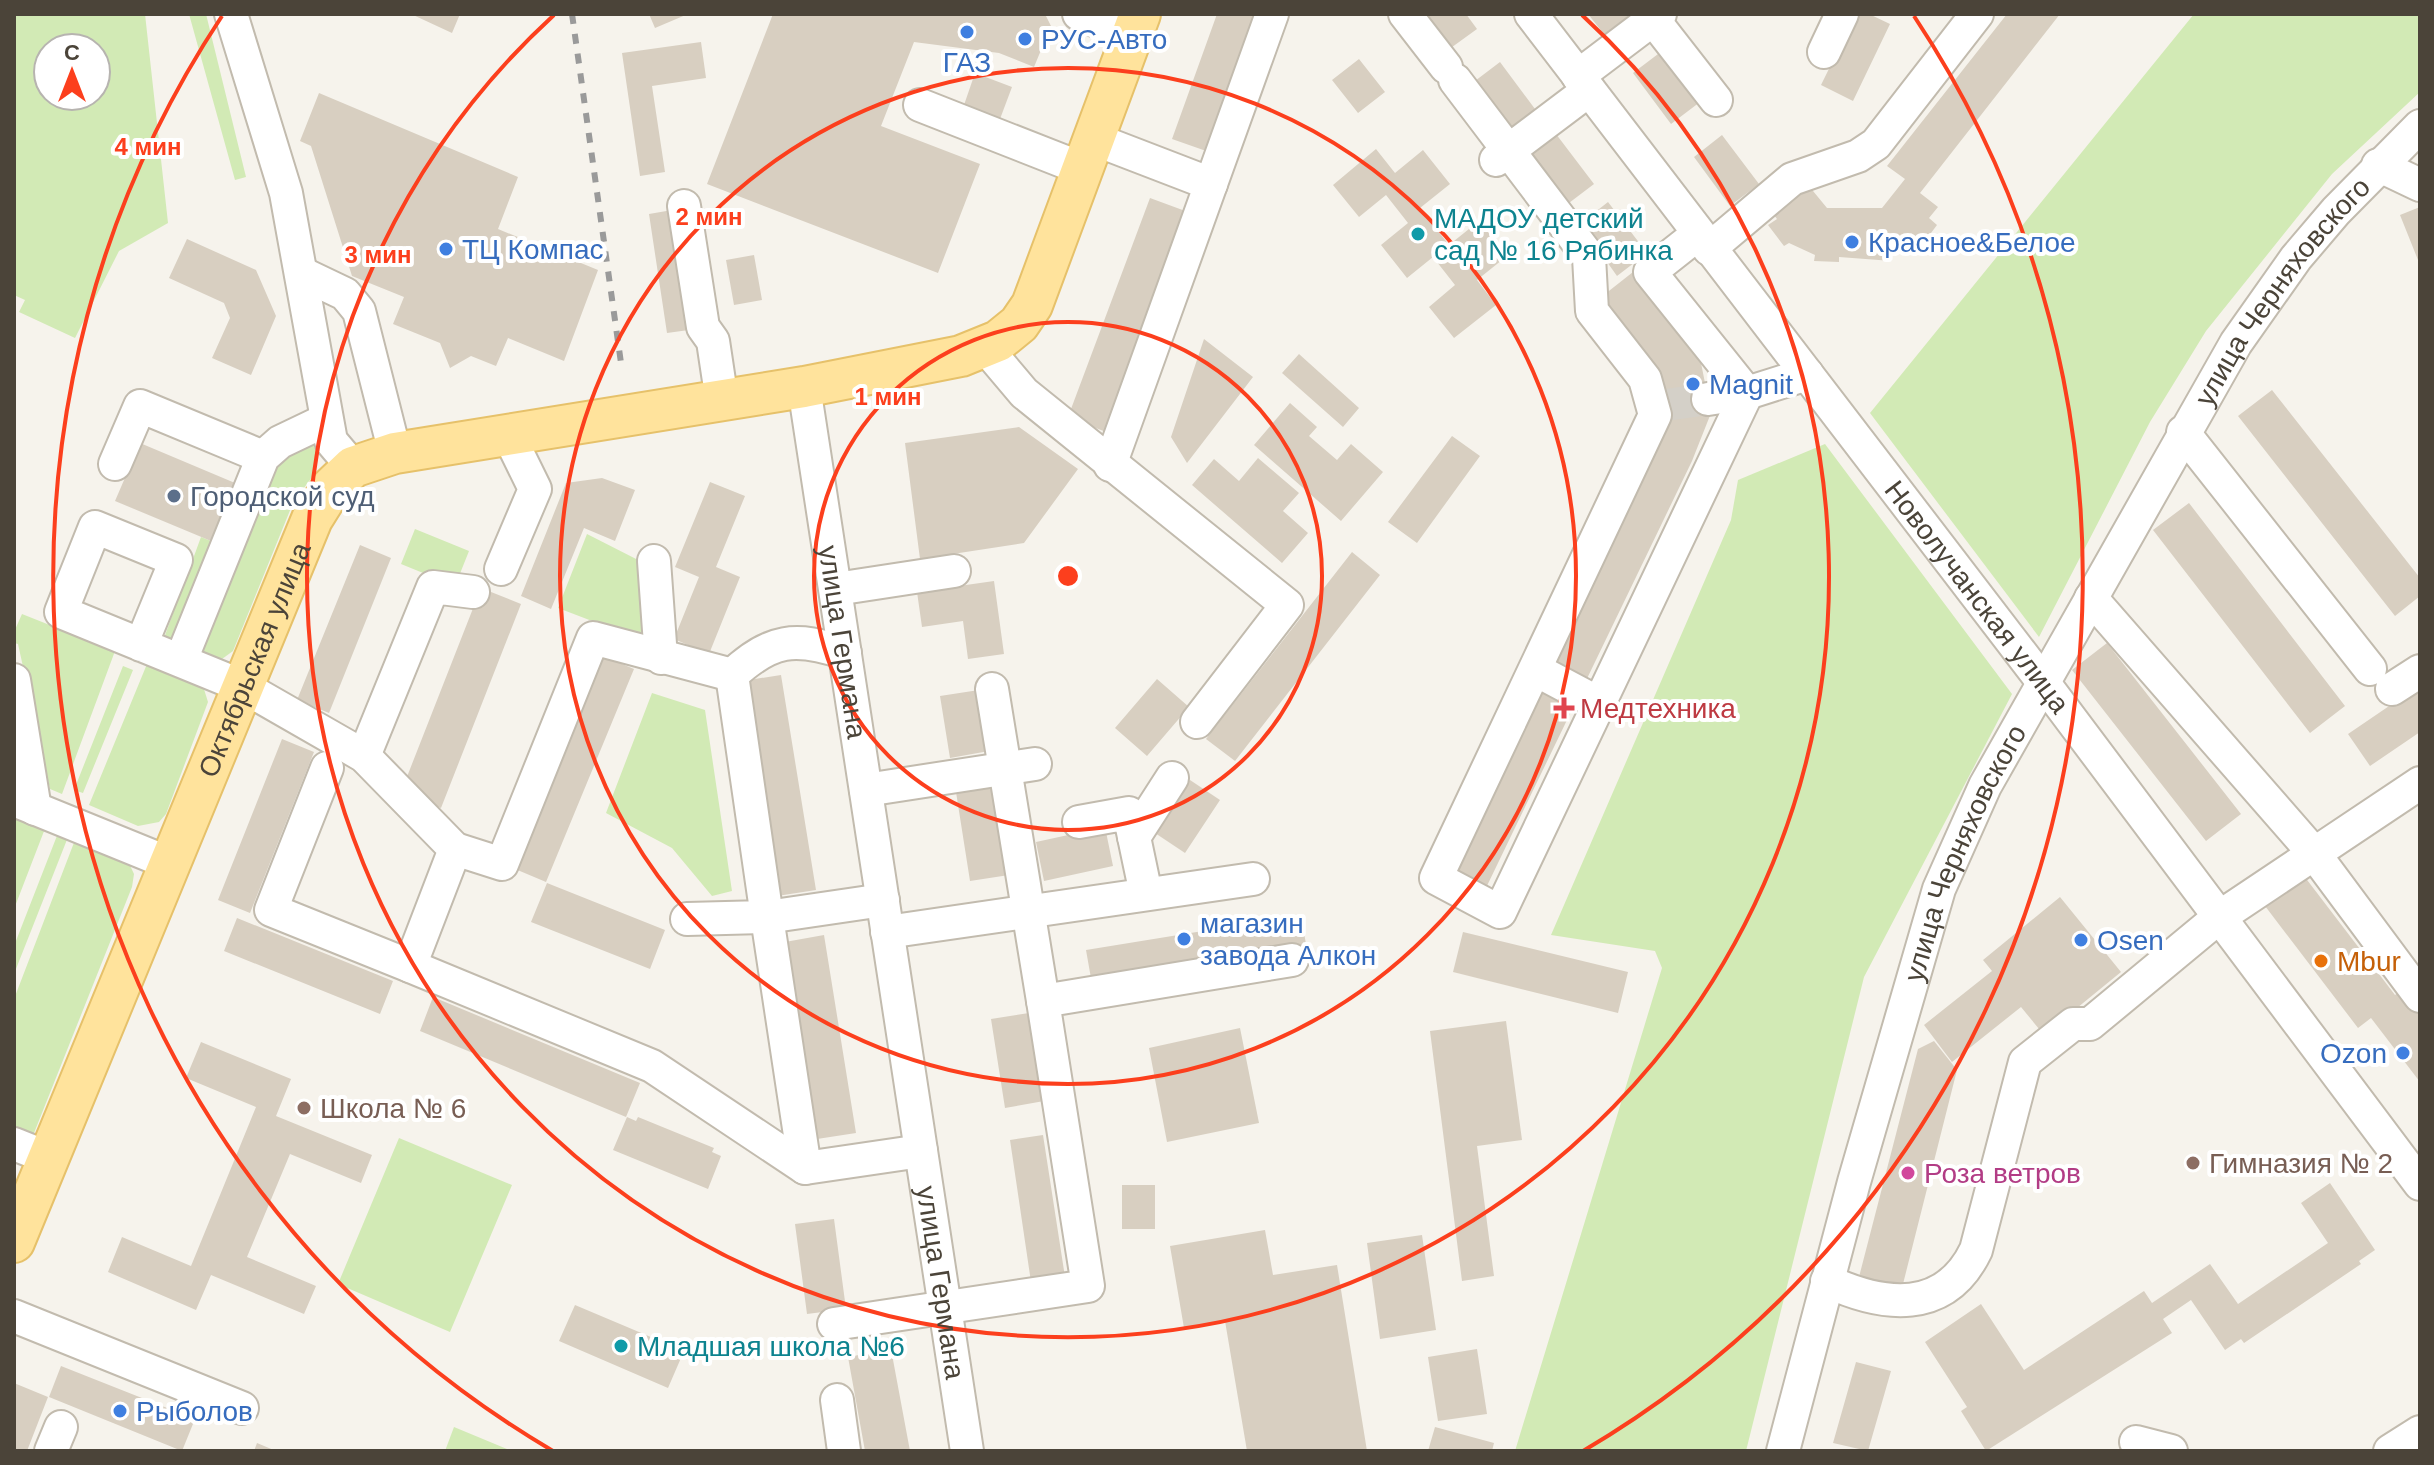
<svg xmlns="http://www.w3.org/2000/svg" width="2434" height="1465" font-family="Helvetica,sans-serif">
	<style>
		.green { fill: #d2eab5; fill-rule: evenodd }
		.building { fill: #d8cfc1 }
		.lines { fill: none; stroke-linecap: round; stroke-linejoin: round }
		.minor-tunnel { stroke: #d4d0c8; stroke-width: 32; stroke-dasharray: 32 16; stroke-linecap: butt }
		.minor-casing { stroke: #c2bbae; stroke-width: 36 }
		.major-casing { stroke: #e6c16a; stroke-width: 44 }
		.minor { stroke: #fff; stroke-width: 32 }
		.major { stroke: #ffe39c; stroke-width: 40 }
		.rail { stroke: #9a9a9a; stroke-width: 6; stroke-dasharray: 10 10; stroke-linecap: butt }
		.ring { fill: none; stroke: #fc3f1d; stroke-width: 4 }
		.shop-dot { fill: #3f7fe0; stroke: #fff; stroke-width: 3 }
		.culture-dot { fill: #0f9aa8; stroke: #fff; stroke-width: 3 }
		.service-dot { fill: #5c6f8a; stroke: #fff; stroke-width: 3 }
		.health-dot { fill: #e0444e; stroke: #fff; stroke-width: 3 }
		.food-dot { fill: #e8710a; stroke: #fff; stroke-width: 3 }
		.education-dot { fill: #8d6e63; stroke: #fff; stroke-width: 3 }
		.hotel-dot { fill: #d1479c; stroke: #fff; stroke-width: 3 }
		.labels { text-anchor: middle; stroke-width: 8; stroke-linejoin: round; paint-order: stroke }
		.shop-label { font-size: 28px; fill: #366cbe; stroke: #fff; text-anchor: start }
		.culture-label { font-size: 28px; fill: #0d838f; stroke: #fff; text-anchor: start }
		.street-label { font-size: 28px; fill: #4b4439; stroke: #fff }
		.service-label { font-size: 28px; fill: #4e5e75; stroke: #fff; text-anchor: start }
		.health-label { font-size: 28px; fill: #be3a42; stroke: #fff; text-anchor: start }
		.food-label { font-size: 28px; fill: #c56008; stroke: #fff; text-anchor: start }
		.education-label { font-size: 28px; fill: #785e54; stroke: #fff; text-anchor: start }
		.hotel-label { font-size: 28px; fill: #b23c85; stroke: #fff; text-anchor: start }
		.centre { fill: #fc3f1d; stroke: #fff; stroke-width: 4 }
		.ring-label { font-size: 24px; text-anchor: middle; font-weight: bold; fill: #fc3f1d; stroke: #fff; stroke-width: 8; stroke-linejoin: round; paint-order: stroke }
	</style>
	<rect width="100%" height="100%" fill="#f6f3ec"/>
	<path class="green" d="M 14,14 L 145,14 L 168,223 L 119,251 L 75,338 L 19,312 L 25,300 L 14,295 ZM 48,48 L 96,48 L 96,96 L 48,96 Z
		M 189,14 L 206,14 L 246,177 L 235,180 Z
		M 2194,14 L 2420,14 L 2420,92 L 2332,174 L 2206,331 L 2150,422 L 2039,637 L 1870,413 Z
		M 312,442 L 317,453 L 315,473 L 293,503 L 233,651 L 222,659 L 200,658 L 197,641 L 273,458 Z
		M 1825,444 L 2012,694 L 1864,977 L 1746,1451 L 1515,1451 L 1662,968 L 1655,951 L 1551,935 L 1731,520 L 1738,480 Z
		M 415,529 L 469,551 L 455,586 L 401,564 Z
		M 587,534 L 642,562 L 647,642 L 558,608 Z
		M 201,537 L 211,541 L 210,565 L 180,644 L 164,638 Z
		M 22,614 L 115,651 L 62,794 L 50,789 L 18,644 L 14,643 L 14,632 Z
		M 147,664 L 203,686 L 208,702 L 166,814 L 159,822 L 138,826 L 89,805 Z
		M 123,666 L 133,670 L 83,793 L 74,790 Z
		M 652,693 L 705,710 L 732,891 L 712,896 L 672,848 L 606,813 Z
		M 14,813 L 46,826 L 14,909 Z
		M 60,828 L 70,832 L 14,974 L 14,946 Z
		M 75,840 L 127,859 L 134,874 L 132,887 L 34,1133 L 14,1143 L 14,999 Z
		M 399,1138 L 512,1185 L 450,1332 L 338,1284 Z
		M 454,1427 L 512,1451 L 445,1451 Z"/>
	<path class="building" d="M 411,14 L 460,14 L 452,33 Z
		M 649,14 L 688,14 L 655,28 Z
		M 773,14 L 1045,14 L 1051,26 L 1034,67 L 999,53 L 914,42 L 881,126 L 980,164 L 938,273 L 707,184 Z
		M 1217,14 L 1258,14 L 1209,152 L 1172,139 Z
		M 1421,14 L 1466,14 L 1477,29 L 1448,50 Z
		M 1588,14 L 1633,14 L 1639,22 L 1611,43 Z
		M 1856,14 L 1869,14 L 1890,24 L 1853,101 L 1821,85 Z
		M 2007,14 L 2060,14 L 1920,193 L 1938,207 L 1929,218 L 1937,225 L 1922,245 L 1892,255 L 1892,261 L 1839,257 L 1839,262 L 1814,261 L 1815,255 L 1789,243 L 1784,246 L 1768,225 L 1777,219 L 1768,207 L 1804,180 L 1827,208 L 1882,208 L 1905,179 L 1887,166 Z
		M 701,42 L 706,78 L 652,86 L 665,172 L 640,176 L 622,53 Z
		M 1662,51 L 1700,102 L 1671,124 L 1633,73 Z
		M 1359,59 L 1385,92 L 1358,113 L 1332,80 Z
		M 1500,62 L 1538,113 L 1510,134 L 1471,84 Z
		M 975,73 L 1012,87 L 1000,119 L 964,105 Z
		M 319,93 L 518,177 L 498,229 L 598,270 L 564,361 L 508,338 L 496,366 L 471,356 L 450,368 L 440,343 L 393,324 L 404,297 L 352,276 L 311,146 L 300,141 Z
		M 1556,134 L 1594,184 L 1565,206 L 1527,155 Z
		M 1722,135 L 1759,184 L 1730,206 L 1694,157 Z
		M 1376,149 L 1395,173 L 1423,150 L 1450,184 L 1420,208 L 1449,245 L 1479,221 L 1507,256 L 1477,280 L 1496,305 L 1454,338 L 1429,307 L 1455,285 L 1433,257 L 1407,278 L 1381,245 L 1408,223 L 1386,195 L 1359,217 L 1333,185 Z
		M 1150,198 L 1188,212 L 1106,432 L 1068,417 Z
		M 1608,202 L 1647,253 L 1617,276 L 1580,224 Z
		M 2420,207 L 2420,265 L 2400,215 Z
		M 678,209 L 696,329 L 667,333 L 649,214 Z
		M 187,239 L 256,270 L 276,316 L 251,375 L 212,358 L 230,318 L 224,303 L 169,278 Z
		M 754,255 L 762,300 L 734,305 L 726,260 Z
		M 1633,272 L 1700,358 L 1711,413 L 1692,461 L 1484,892 L 1450,874 L 1668,415 L 1600,298 Z
		M 1204,339 L 1253,377 L 1187,463 L 1171,437 Z
		M 1299,354 L 1359,408 L 1343,427 L 1282,373 Z
		M 2272,390 L 2420,578 L 2420,596 L 2395,616 L 2238,416 Z
		M 1290,403 L 1317,427 L 1309,436 L 1337,460 L 1351,444 L 1383,472 L 1341,521 L 1254,445 Z
		M 1019,427 L 1078,469 L 1024,543 L 920,559 L 905,443 Z
		M 1452,436 L 1480,456 L 1417,543 L 1388,522 Z
		M 140,443 L 235,483 L 211,541 L 115,501 Z
		M 1258,458 L 1299,493 L 1283,511 L 1308,533 L 1282,563 L 1192,485 L 1214,459 L 1239,481 Z
		M 602,478 L 635,490 L 615,541 L 584,528 L 551,609 L 521,596 L 566,483 Z
		M 710,482 L 745,496 L 716,567 L 740,577 L 709,654 L 674,639 L 699,577 L 675,567 Z
		M 2189,503 L 2345,706 L 2310,733 L 2153,530 Z
		M 360,545 L 391,558 L 329,713 L 297,700 Z
		M 1352,552 L 1380,575 L 1235,761 L 1206,739 Z
		M 994,581 L 1004,654 L 968,659 L 963,621 L 922,627 L 917,592 Z
		M 481,588 L 521,604 L 441,808 L 401,792 Z
		M 2107,643 L 2241,814 L 2206,841 L 2072,670 Z
		M 596,653 L 634,669 L 546,882 L 508,866 Z
		M 781,675 L 816,890 L 777,896 L 742,681 Z
		M 1157,679 L 1189,707 L 1147,756 L 1115,728 Z
		M 2420,685 L 2420,732 L 2370,766 L 2348,734 Z
		M 979,690 L 989,751 L 950,758 L 940,696 Z
		M 282,739 L 314,752 L 250,913 L 218,900 Z
		M 1190,780 L 1220,800 L 1185,853 L 1155,833 Z
		M 995,786 L 1009,875 L 970,881 L 956,792 Z
		M 1105,827 L 1113,866 L 1044,881 L 1036,842 Z
		M 2301,872 L 2395,995 L 2403,989 L 2420,1011 L 2420,1082 L 2371,1018 L 2358,1028 L 2262,902 Z
		M 547,883 L 665,930 L 650,969 L 531,922 Z
		M 2060,897 L 2121,972 L 2044,1035 L 2021,1007 L 1952,1062 L 1924,1025 L 1992,971 L 1983,960 Z
		M 1301,915 L 1307,950 L 1092,984 L 1086,950 Z
		M 237,918 L 393,981 L 380,1014 L 224,951 Z
		M 1463,932 L 1628,972 L 1618,1013 L 1453,972 Z
		M 824,935 L 856,1133 L 817,1139 L 785,942 Z
		M 433,997 L 640,1083 L 626,1117 L 420,1031 Z
		M 1029,1013 L 1044,1101 L 1005,1108 L 991,1019 Z
		M 1506,1021 L 1522,1140 L 1477,1146 L 1494,1276 L 1462,1281 L 1430,1031 Z
		M 1240,1028 L 1259,1123 L 1167,1142 L 1149,1048 Z
		M 1934,1041 L 1957,1070 L 1903,1284 L 1878,1296 L 1859,1277 L 1918,1049 Z
		M 201,1042 L 291,1079 L 276,1116 L 372,1155 L 361,1183 L 290,1154 L 247,1257 L 316,1286 L 304,1314 L 211,1275 L 196,1310 L 108,1272 L 122,1237 L 191,1266 L 256,1107 L 186,1078 Z
		M 627,1117 L 636,1121 L 638,1117 L 714,1148 L 712,1152 L 721,1156 L 708,1189 L 613,1150 Z
		M 1043,1135 L 1065,1277 L 1031,1282 L 1010,1140 Z
		M 2330,1183 L 2375,1250 L 2359,1261 L 2361,1264 L 2244,1343 L 2241,1339 L 2225,1350 L 2191,1300 L 2163,1319 L 2172,1333 L 1986,1451 L 1961,1411 L 1967,1407 L 1925,1342 L 1981,1304 L 2024,1370 L 2144,1291 L 2152,1303 L 2210,1264 L 2238,1304 L 2328,1243 L 2301,1203 Z
		M 1122,1185 L 1155,1185 L 1155,1229 L 1122,1229 Z
		M 834,1219 L 846,1309 L 807,1314 L 795,1224 Z
		M 1265,1230 L 1273,1275 L 1337,1265 L 1367,1451 L 1247,1451 L 1225,1321 L 1184,1328 L 1170,1246 Z
		M 1422,1235 L 1436,1330 L 1380,1339 L 1367,1243 Z
		M 575,1305 L 684,1351 L 668,1388 L 559,1341 Z
		M 891,1349 L 910,1451 L 865,1451 L 848,1357 Z
		M 1477,1349 L 1487,1414 L 1438,1421 L 1428,1357 Z
		M 1856,1362 L 1891,1371 L 1868,1451 L 1833,1443 Z
		M 61,1366 L 195,1419 L 182,1451 L 49,1397 Z
		M 14,1383 L 48,1397 L 27,1451 L 14,1451 Z
		M 1435,1427 L 1494,1443 L 1492,1451 L 1428,1451 Z
		M 257,1443 L 276,1451 L 254,1451 Z"/>
	<g class="lines">
		<path class="minor-tunnel" d="M 1666,405 L 1708,399"/>
		<g class="minor-casing">
			<g id="minor">
				<path d="M 231,14 L 286,193 L 331,441 L 353,467"/>
				<path d="M 1079,14 L 1132,35"/>
				<path d="M 1405,14 L 1446,67"/>
				<path id="s1" d="M 1531,14 L 2043,682 L 2420,1184"/>
				<path d="M 1649,14 L 1716,100"/>
				<path d="M 1824,52 L 1842,14"/>
				<path d="M 1578,76 L 1660,14"/>
				<path d="M 1455,80 L 1589,257 L 1592,311 L 1645,379 L 1655,415 L 1436,878 L 1500,912 L 1747,393 L 1650,272 L 1698,234"/>
				<path d="M 920,105 L 1083,169"/>
				<path d="M 1094,139 L 1211,184"/>
				<path d="M 1496,160 L 1589,90"/>
				<path d="M 2378,165 L 2420,185"/>
				<path d="M 684,206 L 703,327 L 713,341 L 722,401"/>
				<path d="M 1709,249 L 1792,179 L 1858,156 L 1876,144 L 1977,14"/>
				<path d="M 301,273 L 345,294 L 359,311 L 395,453"/>
				<path d="M 986,348 L 1024,393 L 1287,605 L 1197,722"/>
				<path id="s2" d="M 804,387 L 967,1451"/>
				<path d="M 1708,399 L 1747,393 L 1807,374"/>
				<path d="M 2183,432 L 2370,669"/>
				<path d="M 115,464 L 140,406 L 263,457"/>
				<path d="M 1110,465 L 1272,14"/>
				<path d="M 654,561 L 661,658"/>
				<path d="M 501,569 L 535,489 L 509,436"/>
				<path d="M 836,589 L 954,571"/>
				<path d="M 2091,598 L 2313,852 L 2420,996"/>
				<path d="M 141,645 L 176,560 L 95,527 L 61,612 L 242,686 L 364,756 L 455,849 L 410,966 L 652,1066 L 805,1168 L 921,1151"/>
				<path d="M 181,660 L 263,457 L 280,442 L 326,420"/>
				<path d="M 1536,670 L 1600,704"/>
				<path d="M 14,680 L 35,809"/>
				<path d="M 992,689 L 1043,1001"/>
				<path d="M 2392,689 L 2420,671"/>
				<path d="M 364,756 L 433,587 L 473,592"/>
				<path d="M 327,768 L 271,910 L 410,966"/>
				<path d="M 866,790 L 1035,764"/>
				<path d="M 14,800 L 169,863"/>
				<path d="M 1079,822 L 1129,813 L 1146,894"/>
				<path d="M 1134,837 L 1172,778"/>
				<path d="M 455,849 L 502,864 L 593,638 L 732,675"/>
				<path d="M 687,919 L 767,917 L 732,675 C 771,639 795,636 845,653"/>
				<path d="M 887,932 L 1253,879"/>
				<path d="M 14,1144 L 49,1158"/>
				<path d="M 805,1168 L 767,917 L 883,900"/>
				<path d="M 1827,1281 C 1883,1307 1945,1315 1976,1250 L 2025,1062 L 2073,1024 L 2090,1024 L 2218,918 L 2420,783"/>
				<path d="M 14,1316 L 242,1408"/>
				<path d="M 834,1324 L 1088,1286 L 1043,1001 L 1292,960"/>
				<path d="M 837,1400 L 844,1451"/>
				<path d="M 2136,1442 L 2171,1451"/>
				<path d="M 51,1451 L 61,1427"/>
				<path id="s3" d="M 1783,1451 L 1854,1182 L 1939,889 L 1985,786 L 2236,343 L 2296,258 L 2336,211 L 2420,126"/>
				<path d="M 2390,1451 L 2420,1432"/>
			</g>
		</g>
		<g class="major-casing">
			<g id="major">
				<path id="s4" d="M 14,1242 L 312,519 L 332,487 L 353,467 L 395,453 L 804,387 L 961,356 L 998,341 L 1019,324 L 1032,305 L 1140,14"/>
			</g>
		</g>
		<use href="#minor" class="minor"/>
		<use href="#major" class="major"/>
		<path class="rail" d="M 572,14 L 621,363"/>
	</g>
	<g class="ring">
		<circle cx="1068" cy="576" r="254"/>
		<circle cx="1068" cy="576" r="508"/>
		<path d="M1582 15A761 761 0 1 1 554 15"/>
		<path d="M553 1451A1015 1015 0 0 1 222 16M1914 16A1015 1015 0 0 1 1583 1451"/>
	</g>
	<g class="shop-dot">
		<circle cx="967" cy="32" r="8"/>
		<circle cx="1025" cy="39" r="8"/>
		<circle cx="1852" cy="242" r="8"/>
		<circle cx="446" cy="249" r="8"/>
		<circle cx="1693" cy="384" r="8"/>
		<circle cx="1184" cy="939" r="8"/>
		<circle cx="2081" cy="940" r="8"/>
		<circle cx="2403" cy="1053" r="8"/>
		<circle cx="120" cy="1411" r="8"/>
	</g>
	<g class="culture-dot">
		<circle cx="1418" cy="234" r="8"/>
		<circle cx="621" cy="1346" r="8"/>
	</g>
	<circle class="service-dot" cx="174" cy="496" r="8"/>
	<path class="health-dot" d="M1560 696h8v8h8v8h-8v8h-8v-8h-8v-8h8z"/>
	<circle class="food-dot" cx="2321" cy="961" r="8"/>
	<g class="education-dot">
		<circle cx="304" cy="1108" r="8"/>
		<circle cx="2193" cy="1163" r="8"/>
	</g>
	<circle class="hotel-dot" cx="1908" cy="1173" r="8"/>
	<g class="labels">
		<g class="shop-label">
			<text x="1041" y="49">РУС-Авто</text>
			<text x="967" y="72" text-anchor="middle">ГАЗ</text>
			<text x="1868" y="252">Красное&amp;Белое</text>
			<text x="462" y="259">ТЦ Компас</text>
			<text x="1709" y="394">Magnit</text>
			<text x="1200" y="933">магазин<tspan x="1200" dy="32">завода Алкон</tspan></text>
			<text x="2097" y="950">Osen</text>
			<text x="2387" y="1063" text-anchor="end">Ozon</text>
			<text x="136" y="1421">Рыболов</text>
		</g>
		<g class="culture-label">
			<text x="1434" y="228">МАДОУ детский<tspan x="1434" dy="32">сад № 16 Рябинка</tspan></text>
			<text x="637" y="1356">Младшая школа №6</text>
		</g>
		<g class="street-label">
			<text dy="10" stroke="none"><textPath href="#s3" startOffset="1274">улица Черняховского</textPath></text>
			<text dy="10" stroke="none"><textPath href="#s1" startOffset="734">Новолучанская улица</textPath></text>
			<text dy="10" stroke="none"><textPath href="#s2" startOffset="258">улица Германа</textPath></text>
			<text dy="10" stroke="none"><textPath href="#s4" startOffset="630">Октябрьская улица</textPath></text>
			<text dy="10" stroke="none"><textPath href="#s3" startOffset="626">улица Черняховского</textPath></text>
			<text dy="10" stroke="none"><textPath href="#s2" startOffset="906">улица Германа</textPath></text>
		</g>
		<g class="service-label">
			<text x="190" y="506">Городской суд</text>
		</g>
		<g class="health-label">
			<text x="1580" y="718">Медтехника</text>
		</g>
		<g class="food-label">
			<text x="2337" y="971">Mbur</text>
		</g>
		<g class="education-label">
			<text x="320" y="1118">Школа № 6</text>
			<text x="2209" y="1173">Гимназия № 2</text>
		</g>
		<g class="hotel-label">
			<text x="1924" y="1183">Роза ветров</text>
		</g>
	</g>
	<circle cx="1068" cy="576" r="12" class="centre"/>
	<g class="ring-label">
		<text x="148" y="155">4 мин</text>
		<text x="709" y="225">2 мин</text>
		<text x="378" y="263">3 мин</text>
		<text x="888" y="405">1 мин</text>
	</g>
	<rect width="2434" height="1465" fill="none" stroke="#4b4439" stroke-width="32"/>
	<g transform="translate(72 72)"><circle r="38" fill="#ffffff" stroke="#b7b4b0" stroke-width="2"/>
	<path d="M0-6L14 30L0 20L-14 30Z" fill="#fc3f1d"/>
	<text y="-12" font-size="22" font-weight="bold" text-anchor="middle" fill="#4b4439">С</text>
	</g>
</svg>
